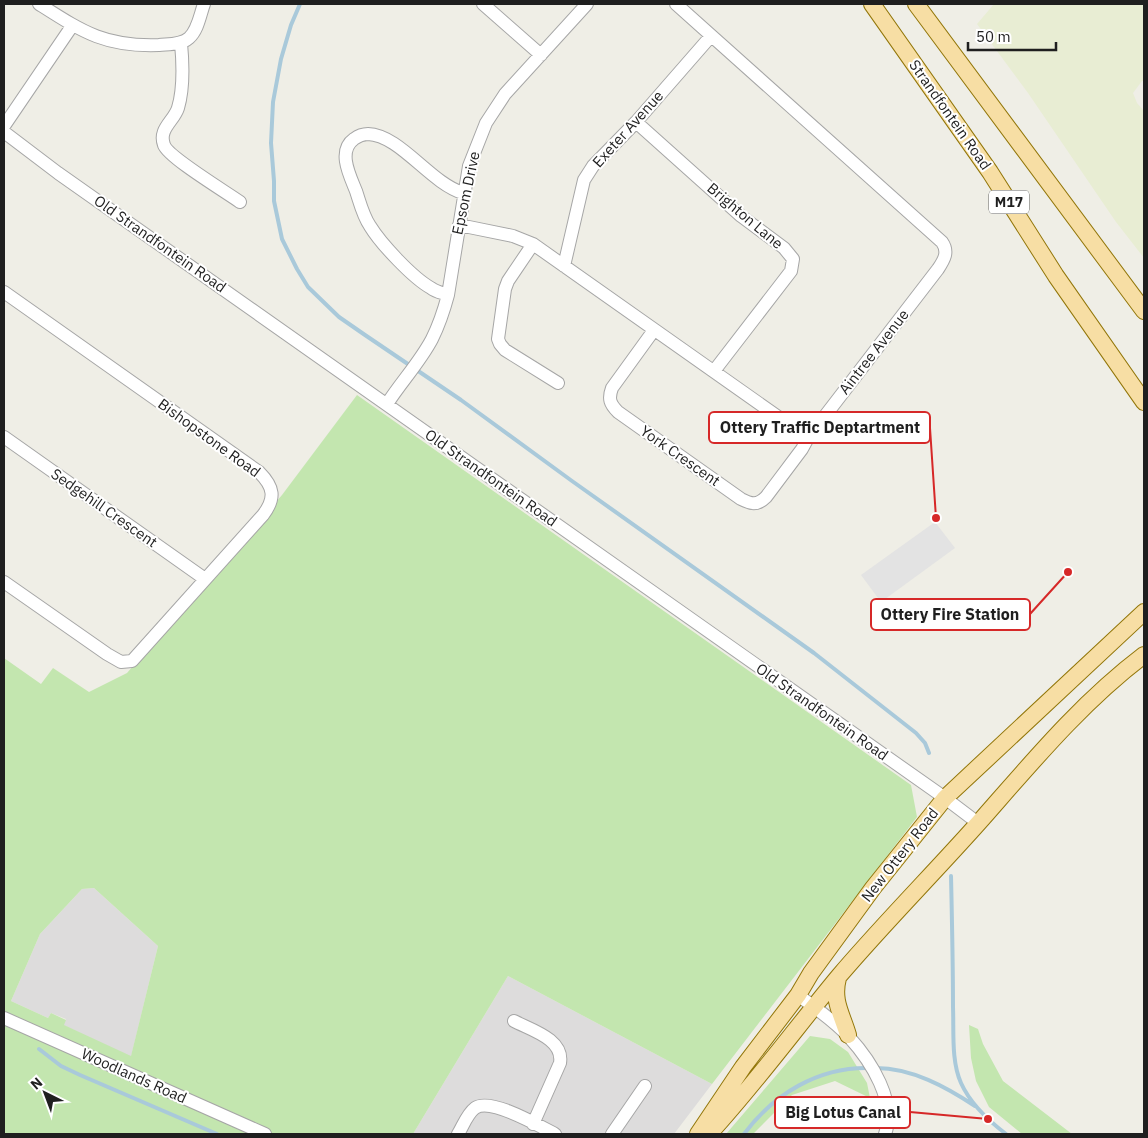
<svg xmlns="http://www.w3.org/2000/svg" width="1148" height="1138" font-family="'IBM Plex Sans',sans-serif">
	<style>
		.residential { fill: #dddcdc }
		.farmland { fill: #e8edd3 }
		.grass { fill: #c3e6af; fill-rule: evenodd }
		.parking { fill: #e3e3e3 }
		.lines { fill: none; stroke-linecap: round; stroke-linejoin: round }
		.stream { stroke: #a9c9da; stroke-width: 4 }
		.minor-casing { stroke: #a6a6a6; stroke-width: 14 }
		.major-casing { stroke: #927609; stroke-width: 18 }
		.minor { stroke: #fff; stroke-width: 12 }
		.major { stroke: #f7dea4; stroke-width: 16 }
		.labels { text-anchor: middle; stroke-width: 4; stroke-linejoin: round; paint-order: stroke }
		.shield { fill: #fff; stroke: #626262; stroke-width: 1 }
		.shield-label { font-size: 14px; font-weight: bold; fill: #1f1f1f }
		.street-label { font-size: 15px; fill: #1f1f1f; stroke: #fff }
		.leader { fill: none; stroke: #d62828; stroke-width: 2 }
		.callout-dot { fill: #d62828; stroke: #fff; stroke-width: 2 }
		.callout { fill: #fff; stroke: #d62828; stroke-width: 2 }
		.callout-label { font-size: 16px; text-anchor: middle; font-weight: bold; fill: #1f1f1f }
	</style>
	<rect width="100%" height="100%" fill="#efeee6"/>
	<path class="residential" d="M 94,888 L 158,946 L 131,1057 L 63,1025 L 66,1019 L 51,1013 L 48,1018 L 11,1001 L 40,934 L 82,889 Z
		M 508,976 L 712,1084 L 674,1134 L 413,1134 Z"/>
	<path class="farmland" d="M 994,4 L 1144,4 L 1144,81 L 1142,81 L 1133,93 L 1137,103 L 1144,111 L 1144,258 L 1116,222 L 1028,93 L 977,24 Z"/>
	<path class="grass" d="M 357,395 L 911,785 L 917,817 L 712,1084 L 508,976 L 413,1134 L 4,1134 L 4,658 L 41,684 L 53,668 L 89,692 L 127,673 L 282,495 ZM 94,888 L 158,946 L 131,1056 L 64,1025 L 66,1020 L 51,1013 L 48,1018 L 11,1001 L 40,934 L 82,889 Z
		M 969,1025 L 978,1029 L 983,1044 L 1003,1081 L 1072,1134 L 1022,1134 L 989,1107 L 976,1081 L 971,1058 Z
		M 810,1036 L 830,1039 L 848,1052 L 867,1083 L 870,1098 L 835,1081 L 792,1095 L 753,1134 L 726,1134 Z"/>
	<path class="parking" d="M 935,522 L 955,548 L 881,602 L 861,575 Z"/>
	<g class="lines">
		<path class="stream" d="M 300,4 L 291,25 L 281,59 L 273,102 L 271,143 L 274,181 L 274,201 L 282,239 L 297,269 L 308,287 L 339,317 L 365,335 L 461,400 L 572,481 L 814,653 L 916,733 L 925,743 L 929,753
			M 951,876 C 952,920 953,963 953,1007 C 954,1031 951,1061 961,1083 C 970,1103 989,1121 1006,1134
			M 39,1049 L 61,1066 L 80,1075 L 217,1134
			M 876,1068 C 912,1068 946,1087 975,1106
			M 744,1134 C 774,1094 818,1067 869,1068"/>
		<g class="minor-casing">
			<path id="minor" d="M 39,4 C 83,32 105,47 159,45 C 169,44 181,45 189,38 C 198,30 200,15 204,4
				M 483,4 L 541,55
				M 181,43 C 183,64 184,88 178,108 C 174,121 158,129 164,145 C 168,157 226,192 240,202
				M 636,122 L 741,216 L 784,248 L 793,259 L 791,271 L 714,371
				M 4,126 L 72,26
				M 4,132 L 58,173 L 945,798 L 978,823
				M 459,225 L 513,236 L 533,244 L 808,438
				M 533,244 L 508,281 L 505,289 L 498,339 L 500,344 L 505,350 L 558,383
				M 564,266 L 584,180 L 593,166 L 636,122 L 711,36
				M 4,292 L 259,472 C 274,487 276,498 263,515 L 132,661 L 121,662 L 107,654 L 4,582
				M 448,295 C 443,293 436,292 431,288 C 413,278 381,244 370,226 C 363,216 360,203 356,191 C 350,176 337,151 354,139 C 358,136 363,134 368,134 C 400,135 430,183 463,193
				M 654,330 L 612,388 C 608,399 610,404 618,412 L 741,499 C 751,504 757,506 766,497 L 802,449 L 808,438 L 938,269 C 944,260 949,252 942,242 L 676,4
				M 387,404 C 401,382 420,362 432,339 C 439,325 444,310 448,295 L 469,166 L 486,123 L 505,94 L 587,4
				M 4,437 L 205,579
				M 798,995 C 815,1008 835,1021 849,1037 C 871,1061 897,1102 885,1134
				M 4,1018 L 265,1134
				M 514,1021 C 531,1030 564,1039 560,1063 L 533,1124
				M 458,1134 C 463,1126 467,1114 475,1108 C 491,1097 539,1126 555,1134
				M 612,1134 L 645,1086"/>
		</g>
		<g class="major-casing">
			<path id="major" d="M 872,4 L 990,172 L 1056,276 L 1144,402
				M 916,4 L 1144,311
				M 838,978 C 832,1001 842,1014 848,1035
				M 698,1134 L 743,1067 L 798,995 L 811,973 L 873,888 L 945,798 L 1144,612
				M 709,1134 C 755,1084 795,1029 839,976 C 885,922 935,872 982,819 C 1033,761 1082,702 1144,655"/>
		</g>
		<use href="#minor" class="minor"/>
		<use href="#major" class="major"/>
	</g>
	<g class="labels">
		<rect class="shield" x="989" y="190.5" width="40" height="23" rx="4"/>
		<g class="shield-label">
			<text x="1009" y="207">M17</text>
		</g>
		<g class="street-label">
			<text transform="translate(950 115) rotate(55)" y="5">Strandfontein Road</text>
			<text transform="translate(628 129) rotate(-48)" y="5">Exeter Avenue</text>
			<text transform="translate(466 193) rotate(-78)" y="5">Epsom Drive</text>
			<text transform="translate(745 216) rotate(40)" y="5">Brighton Lane</text>
			<text transform="translate(160 244) rotate(35)" y="5">Old Strandfontein Road</text>
			<text transform="translate(874 352) rotate(-52)" y="5">Aintree Avenue</text>
			<text transform="translate(209 438) rotate(36)" y="5">Bishopstone Road</text>
			<text transform="translate(680 456) rotate(35)" y="5">York Crescent</text>
			<text transform="translate(491 478) rotate(35)" y="5">Old Strandfontein Road</text>
			<text transform="translate(104 508) rotate(35)" y="5">Sedgehill Crescent</text>
			<text transform="translate(822 712) rotate(35)" y="5">Old Strandfontein Road</text>
			<text transform="translate(900 855) rotate(-52)" y="5">New Ottery Road</text>
			<text transform="translate(134 1076) rotate(24)" y="5">Woodlands Road</text>
		</g>
	</g>
	<path class="leader" d="M936 518L930 428M1068 572L1030 614M988 1119L910 1112"/>
	<g class="callout-dot">
		<circle cx="936" cy="518" r="5"/>
		<circle cx="1068" cy="572" r="5"/>
		<circle cx="988" cy="1119" r="5"/>
	</g>
	<g class="callout">
		<rect x="709" y="412" width="221" height="31" rx="5"/>
		<rect x="871" y="599" width="159" height="31" rx="5"/>
		<rect x="775" y="1097" width="135" height="31" rx="5"/>
	</g>
	<g class="callout-label">
		<text x="820" y="433">Ottery Traffic Deptartment</text>
		<text x="950" y="620">Ottery Fire Station</text>
		<text x="843" y="1118">Big Lotus Canal</text>
	</g>
	<rect width="1148" height="1138" fill="none" stroke="#1f1f1f" stroke-width="10"/>
	<g transform="translate(45 1093) rotate(318)" stroke="#ffffff" stroke-width="4" paint-order="stroke">
	<path d="M0-4L9 19L0 12L-9 19Z" fill="#1f1f1f"/>
	<text y="-8" font-size="14" font-weight="bold" text-anchor="middle" fill="#1f1f1f">N</text>
	</g>
	<path d="M968 42v8h88v-8" fill="none" stroke="#1f1f1f" stroke-width="2.5"/>
	<text x="976" y="42" font-size="15" fill="#1f1f1f" stroke="#ffffff" stroke-width="4" paint-order="stroke">50 m</text>
</svg>
